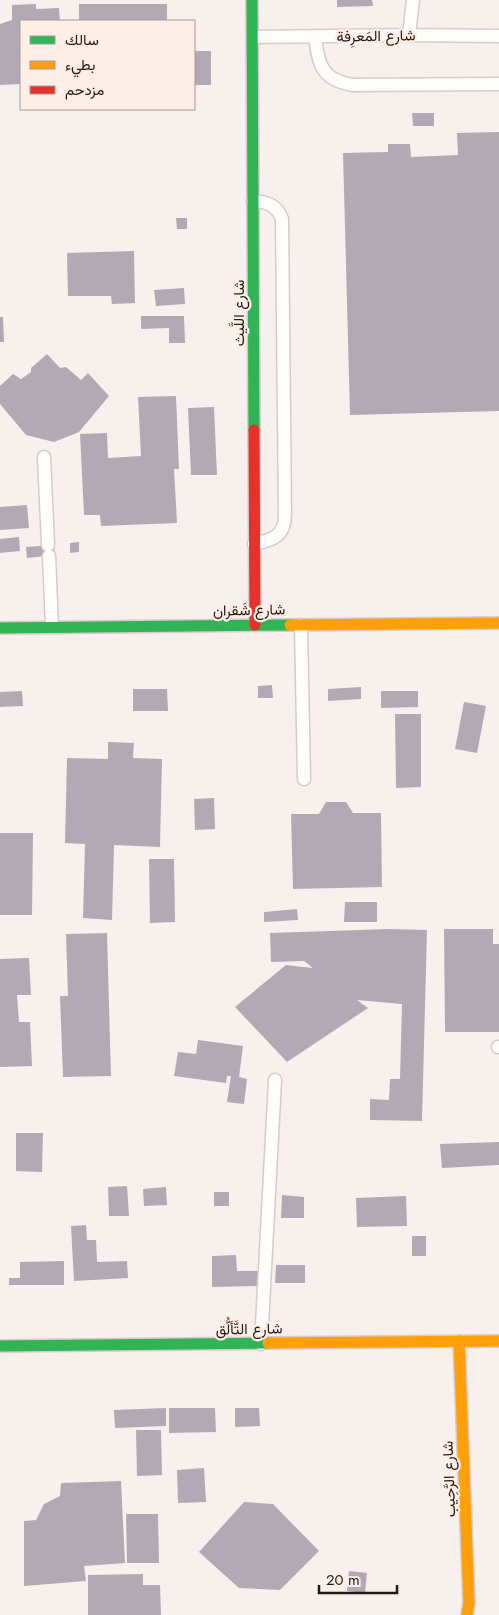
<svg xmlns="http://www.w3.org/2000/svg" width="499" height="1615" font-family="Jost,Vazirmatn,sans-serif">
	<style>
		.building { fill: #b3a9b5 }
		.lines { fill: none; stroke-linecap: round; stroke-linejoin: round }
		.lane-casing { stroke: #d6ccc7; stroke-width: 15 }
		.fast-casing { stroke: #d6ccc7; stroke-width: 14 }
		.slow-casing { stroke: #d6ccc7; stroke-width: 14 }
		.jam-casing { stroke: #d6ccc7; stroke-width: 14 }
		.lane { stroke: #fefdfc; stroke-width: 12 }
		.fast { stroke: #30b455; stroke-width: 11 }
		.slow { stroke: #ff9f0a; stroke-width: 11 }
		.jam { stroke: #e5322d; stroke-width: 11 }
		.labels { text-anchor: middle; stroke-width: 4.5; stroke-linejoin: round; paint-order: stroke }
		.street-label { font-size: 15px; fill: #251914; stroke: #fdefe8 }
	</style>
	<rect width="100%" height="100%" fill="#f8f0ed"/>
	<path class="building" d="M 337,0 L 372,0 L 373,6 L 337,7 Z
		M 36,4 L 36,9 L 59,8 L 60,21 L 21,21 L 21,84 L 0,85 L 0,24 L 12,20 L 12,5 Z
		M 79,4 L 167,4 L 167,21 L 79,21 Z
		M 194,51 L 211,51 L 211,85 L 194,85 Z
		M 412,113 L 434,113 L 434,126 L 413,126 Z
		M 499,132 L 499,411 L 350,415 L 343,153 L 388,152 L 388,144 L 410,144 L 411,157 L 458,155 L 457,133 Z
		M 176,218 L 187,218 L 187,229 L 177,229 Z
		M 134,251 L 135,303 L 112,304 L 111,296 L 68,296 L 67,253 Z
		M 184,288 L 185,304 L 156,306 L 154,290 Z
		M 141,316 L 184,316 L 185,343 L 169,343 L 169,328 L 141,329 Z
		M 0,317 L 3,317 L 4,342 L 0,342 Z
		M 47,354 L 60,368 L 66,367 L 81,380 L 88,373 L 109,396 L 79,432 L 54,442 L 26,435 L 0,404 L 0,386 L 13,374 L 21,379 L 31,372 L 31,368 Z
		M 176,396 L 179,469 L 174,469 L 177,523 L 101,526 L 100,515 L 84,515 L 80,434 L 107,433 L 108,458 L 141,456 L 138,397 Z
		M 214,407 L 217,475 L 191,475 L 188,408 Z
		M 27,505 L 29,528 L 0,530 L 0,507 Z
		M 19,537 L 20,551 L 0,553 L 0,539 Z
		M 79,542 L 79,552 L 70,553 L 70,543 Z
		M 54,545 L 55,555 L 27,558 L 26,547 Z
		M 272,685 L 273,698 L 258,698 L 258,686 Z
		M 361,687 L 361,699 L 328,701 L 328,689 Z
		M 133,689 L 167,689 L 168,711 L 133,711 Z
		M 22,691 L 23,706 L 0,707 L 0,692 Z
		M 381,691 L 418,691 L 418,707 L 381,708 Z
		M 464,702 L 486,706 L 477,753 L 455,749 Z
		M 395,714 L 421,714 L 421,787 L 396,788 Z
		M 108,742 L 134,743 L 133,758 L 162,759 L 160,847 L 114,845 L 112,920 L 83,918 L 85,844 L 65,843 L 67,758 L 108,759 Z
		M 214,798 L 215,829 L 195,830 L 194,799 Z
		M 326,802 L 346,802 L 353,813 L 381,813 L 382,887 L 293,889 L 291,814 L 319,814 Z
		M 0,833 L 33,833 L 32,915 L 0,915 Z
		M 149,859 L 174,859 L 175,922 L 150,923 Z
		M 345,902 L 377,902 L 377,922 L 344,922 Z
		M 297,909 L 298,920 L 264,922 L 264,912 Z
		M 389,929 L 427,930 L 422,1121 L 370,1120 L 370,1099 L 389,1100 L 390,1079 L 400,1079 L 402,1004 L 357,1000 L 368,1008 L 287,1062 L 235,1007 L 286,965 L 313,968 L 304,961 L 271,962 L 270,933 Z
		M 444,929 L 493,929 L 493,944 L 499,944 L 499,1032 L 445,1032 Z
		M 107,933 L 111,1076 L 63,1077 L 60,996 L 68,996 L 66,934 Z
		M 29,958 L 31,995 L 17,995 L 19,1022 L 30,1022 L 32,1066 L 0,1067 L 0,959 Z
		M 198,1040 L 243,1046 L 239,1077 L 247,1079 L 244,1104 L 227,1102 L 231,1076 L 227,1076 L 226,1083 L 174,1076 L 178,1052 L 196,1054 Z
		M 16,1133 L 43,1133 L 42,1172 L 16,1171 Z
		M 499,1142 L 499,1165 L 442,1168 L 440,1144 Z
		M 127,1186 L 129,1216 L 109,1216 L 108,1187 Z
		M 166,1187 L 167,1205 L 144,1206 L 143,1189 Z
		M 214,1192 L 229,1192 L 229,1206 L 214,1206 Z
		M 282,1195 L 304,1197 L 304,1218 L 281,1218 Z
		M 406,1196 L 407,1226 L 357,1227 L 356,1198 Z
		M 86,1225 L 87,1240 L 96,1240 L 97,1262 L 127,1261 L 128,1278 L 74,1281 L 71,1226 Z
		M 412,1236 L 426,1236 L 426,1256 L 412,1256 Z
		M 236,1255 L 237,1271 L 261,1271 L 262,1286 L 212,1287 L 212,1256 Z
		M 64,1261 L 64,1285 L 9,1285 L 9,1278 L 20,1278 L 20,1262 Z
		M 276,1265 L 305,1265 L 305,1283 L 275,1283 Z
		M 166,1408 L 166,1426 L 115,1428 L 114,1410 Z
		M 169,1408 L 215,1408 L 216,1432 L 169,1433 Z
		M 235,1408 L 259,1408 L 260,1426 L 235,1427 Z
		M 136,1430 L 161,1430 L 162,1475 L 137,1476 Z
		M 204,1468 L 206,1502 L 178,1503 L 177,1470 Z
		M 121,1481 L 125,1563 L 84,1566 L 86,1581 L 24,1586 L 24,1521 L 36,1520 L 44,1504 L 60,1496 L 61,1483 Z
		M 244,1502 L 273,1504 L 319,1551 L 280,1590 L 239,1588 L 199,1552 Z
		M 126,1514 L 158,1514 L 159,1563 L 127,1563 Z
		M 349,1571 L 367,1573 L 365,1593 L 347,1591 Z
		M 143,1574 L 143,1585 L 160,1585 L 161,1615 L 88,1615 L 88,1575 Z"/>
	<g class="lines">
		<g class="lane-casing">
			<path id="lane" d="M 409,35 L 413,0
				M 315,36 C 318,65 322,80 353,85 L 499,84
				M 253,37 L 409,35 L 499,36
				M 253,201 C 267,202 277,205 282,219 L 285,514 C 285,536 273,540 254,544
				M 44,457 L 48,545
				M 49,556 L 52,627
				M 301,625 L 304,779
				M 498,1047 L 499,1047
				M 261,1344 L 275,1080"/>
		</g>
		<g class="fast-casing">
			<path id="fast" d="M 252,0 L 254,430
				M 0,628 L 290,625
				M 0,1346 L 268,1343"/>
		</g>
		<g class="slow-casing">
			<path id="slow" d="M 290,625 L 499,623
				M 459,1341 L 469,1603 L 467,1615
				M 268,1343 L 499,1341"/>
		</g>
		<g class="jam-casing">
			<path id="jam" d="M 254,430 L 255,625"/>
		</g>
		<use href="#lane" class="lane"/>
		<use href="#fast" class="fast"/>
		<use href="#slow" class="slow"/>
		<use href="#jam" class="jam"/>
	</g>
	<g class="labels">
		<g class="street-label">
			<text transform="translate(376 36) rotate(-1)" y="5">شارع المَعرِفة</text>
			<text transform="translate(239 313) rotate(-90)" y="5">شارع اللَّيث</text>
			<text transform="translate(249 610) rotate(-1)" y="5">شارع شَقران</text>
			<text transform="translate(249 1329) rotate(-1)" y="5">شارع التَّألُّق</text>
			<text transform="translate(449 1479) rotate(-92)" y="5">شارع الرَّحِيب</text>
		</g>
	</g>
	<rect x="20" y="20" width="175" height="90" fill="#fdefe8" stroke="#a79993"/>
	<rect x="30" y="36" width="25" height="8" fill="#30b455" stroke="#a79993"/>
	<text x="65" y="45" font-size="15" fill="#251914">سالك</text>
	<rect x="30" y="61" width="25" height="8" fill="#ff9f0a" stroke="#a79993"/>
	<text x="65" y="70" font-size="15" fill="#251914">بطيء</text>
	<rect x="30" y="86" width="25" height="8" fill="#e5322d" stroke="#a79993"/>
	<text x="65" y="95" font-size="15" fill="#251914">مزدحم</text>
	<path d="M319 1585v8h78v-8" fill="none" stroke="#251914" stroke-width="2.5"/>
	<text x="326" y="1585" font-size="15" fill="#251914" stroke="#fdefe8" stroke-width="4" paint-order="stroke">20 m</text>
</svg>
